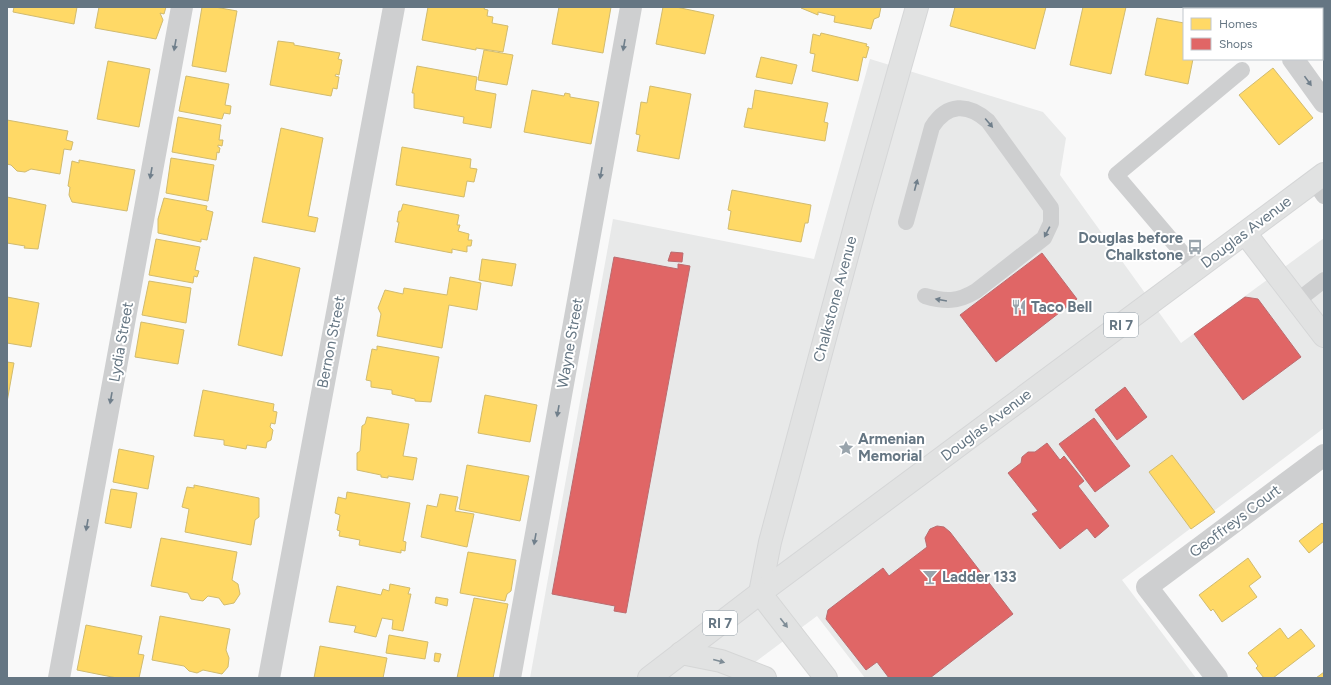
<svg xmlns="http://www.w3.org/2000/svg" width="1331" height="685" font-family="Figtree,sans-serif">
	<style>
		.built { fill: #e8e9e9 }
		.homes { fill: #ffd966; stroke: #d1bb6f }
		.shops { fill: #e06666; stroke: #bb6b6f }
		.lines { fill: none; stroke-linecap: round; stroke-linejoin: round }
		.secondary-casing { stroke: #d5d6d7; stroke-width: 24 }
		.primary-casing { stroke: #d5d6d7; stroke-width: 24 }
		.highway-casing { stroke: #d5d6d6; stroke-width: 24 }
		.lane { stroke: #cecfd0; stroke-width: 16 }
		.street { stroke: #cecfd0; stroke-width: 22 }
		.secondary { stroke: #e1e2e2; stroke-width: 22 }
		.primary { stroke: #e1e2e2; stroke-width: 22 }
		.highway { stroke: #e1e2e2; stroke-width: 22 }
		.oneway { fill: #707f8b }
		.oneway2 { fill: #7e8c96 }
		.labels { text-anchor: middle; stroke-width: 4; stroke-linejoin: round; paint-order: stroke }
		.shield { fill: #fff; stroke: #939fa8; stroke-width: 1 }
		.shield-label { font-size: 14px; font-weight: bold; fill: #657683 }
		.street-label { font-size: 15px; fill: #657683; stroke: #fff }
		.poi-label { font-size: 15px; font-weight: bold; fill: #657683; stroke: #fff; text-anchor: start }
	</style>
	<rect width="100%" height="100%" fill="#f9f9f9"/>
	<path class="built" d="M 870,59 L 1043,112 L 1066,138 L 1060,175 L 1181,343 L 1324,238 L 1324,428 L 1122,580 L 1196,678 L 865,678 L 817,616 L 734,678 L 530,678 L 613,219 L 814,259 Z"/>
	<path class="homes" d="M 14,7 L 77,7 L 74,24 L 13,12 Z
		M 99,7 L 166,7 L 164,14 L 160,13 L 163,20 L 156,39 L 95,28 Z
		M 202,7 L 215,7 L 237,11 L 226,72 L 192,66 Z
		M 428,7 L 485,7 L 484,9 L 488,10 L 487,16 L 493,17 L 492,23 L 508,26 L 503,52 L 476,48 L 476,50 L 422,40 Z
		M 559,7 L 611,7 L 603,53 L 552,44 Z
		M 663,7 L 676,7 L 714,15 L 705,54 L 656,44 Z
		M 802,7 L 881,7 L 879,17 L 874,19 L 871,29 L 834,22 L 835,16 L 818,12 L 818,15 L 801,8 Z
		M 955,7 L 1046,7 L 1035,49 L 950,26 Z
		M 1083,7 L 1126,7 L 1111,74 L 1070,65 Z
		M 1157,18 L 1184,23 L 1184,59 L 1193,59 L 1188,84 L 1145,75 Z
		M 821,33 L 867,44 L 866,46 L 869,47 L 866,58 L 863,57 L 858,81 L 812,71 L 815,54 L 810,53 L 813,34 L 820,36 Z
		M 278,41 L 294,43 L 294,45 L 340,53 L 338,59 L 342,60 L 339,75 L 336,74 L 335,76 L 339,77 L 337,89 L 333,88 L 331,96 L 270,85 Z
		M 484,50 L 513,55 L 507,85 L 478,80 Z
		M 761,57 L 797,65 L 792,84 L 756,77 Z
		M 108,61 L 150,69 L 139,127 L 97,119 Z
		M 417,66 L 477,77 L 475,90 L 496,94 L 491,128 L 463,123 L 464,117 L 414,108 L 414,93 L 412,93 Z
		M 1273,68 L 1313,118 L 1279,145 L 1239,95 Z
		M 186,76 L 229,84 L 225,105 L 231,106 L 230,114 L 224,113 L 222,119 L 179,111 Z
		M 650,86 L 691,94 L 679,159 L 637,151 L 640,135 L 636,134 L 641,102 L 647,103 Z
		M 532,90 L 564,96 L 565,93 L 570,94 L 570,97 L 599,102 L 591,144 L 524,132 Z
		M 755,90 L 828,103 L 824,122 L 828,123 L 825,141 L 744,127 L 748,108 L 752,109 Z
		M 178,117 L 221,125 L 219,140 L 223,140 L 222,146 L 218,145 L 218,147 L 220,148 L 219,153 L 217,152 L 216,160 L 172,152 Z
		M 7,120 L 68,131 L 66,140 L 73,142 L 71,150 L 64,149 L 60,174 L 31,169 L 25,172 L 17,171 L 11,165 L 7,164 Z
		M 281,128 L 323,138 L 308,216 L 318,218 L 315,232 L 262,222 Z
		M 402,147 L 471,159 L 470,168 L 477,169 L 474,182 L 467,181 L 464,197 L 396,185 Z
		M 171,158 L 214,165 L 208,201 L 166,193 Z
		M 79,160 L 135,170 L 127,211 L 72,202 L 69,195 L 70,187 L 68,186 L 72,161 L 79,163 Z
		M 732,190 L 811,205 L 808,223 L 805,223 L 801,242 L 728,229 L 731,211 L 728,210 Z
		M 7,197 L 46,205 L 38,249 L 24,248 L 25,246 L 7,243 Z
		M 164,198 L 207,206 L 206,210 L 213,212 L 207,240 L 201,239 L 201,242 L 158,233 L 158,219 Z
		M 403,204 L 459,215 L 457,225 L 460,225 L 458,231 L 469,234 L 468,240 L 472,240 L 471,246 L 467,246 L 467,252 L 452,249 L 452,253 L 395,242 L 399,222 L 397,222 L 399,211 L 401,211 Z
		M 156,239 L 200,247 L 195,270 L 199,271 L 197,277 L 194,276 L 193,283 L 149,275 Z
		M 254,257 L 300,268 L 282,356 L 238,345 Z
		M 482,259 L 516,264 L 512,286 L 479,280 Z
		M 450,277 L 481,283 L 477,310 L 449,305 L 442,348 L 377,336 L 381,314 L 378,308 L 385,290 L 403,294 L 404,288 L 447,295 Z
		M 149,281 L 191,288 L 186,323 L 142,315 Z
		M 7,297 L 39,303 L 31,347 L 7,343 Z
		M 141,322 L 184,330 L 178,364 L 135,357 Z
		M 377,346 L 439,357 L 431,402 L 415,401 L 415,399 L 392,394 L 392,390 L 371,387 L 371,381 L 366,380 L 372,349 L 377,350 Z
		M 7,359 L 7,362 L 14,363 L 7,402 Z
		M 203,390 L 274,404 L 273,411 L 277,412 L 275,424 L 271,423 L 270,427 L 273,430 L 271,440 L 267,442 L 266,448 L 247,445 L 246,449 L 224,445 L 224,440 L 194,436 Z
		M 485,395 L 537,405 L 530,442 L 478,433 Z
		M 367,417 L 409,424 L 403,456 L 417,458 L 413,480 L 388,476 L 388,478 L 381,477 L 381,475 L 357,470 L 357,453 L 360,451 L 362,426 L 365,424 Z
		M 119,449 L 154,456 L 148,489 L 113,482 Z
		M 1172,455 L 1215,512 L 1191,529 L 1149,472 Z
		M 467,465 L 529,476 L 520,521 L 459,509 Z
		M 194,485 L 259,498 L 259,517 L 255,520 L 251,545 L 185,532 L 189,509 L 182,507 L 187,487 L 194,488 Z
		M 111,489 L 137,493 L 131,528 L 105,523 Z
		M 347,492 L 410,503 L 403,541 L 406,542 L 405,551 L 401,550 L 401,553 L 359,545 L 360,540 L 339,536 L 340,531 L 337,530 L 340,515 L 335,513 L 338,497 L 346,499 Z
		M 440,494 L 458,497 L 455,511 L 474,514 L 467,547 L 421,537 L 427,505 L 437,507 Z
		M 1322,523 L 1324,525 L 1324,541 L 1309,553 L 1299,541 Z
		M 161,538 L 237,552 L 232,580 L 238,584 L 240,594 L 234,603 L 224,605 L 219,598 L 208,596 L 203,601 L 191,599 L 188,593 L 151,586 Z
		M 468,552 L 516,560 L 511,591 L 507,594 L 505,601 L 460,593 Z
		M 1248,558 L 1261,577 L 1249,586 L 1257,597 L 1222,622 L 1213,609 L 1211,611 L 1199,595 Z
		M 390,584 L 410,588 L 408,594 L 411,594 L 403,631 L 392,629 L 393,620 L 382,618 L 376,637 L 354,632 L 356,626 L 329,622 L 337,586 L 381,595 L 383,589 L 389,591 Z
		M 436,597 L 448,599 L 447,606 L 435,603 Z
		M 474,598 L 508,604 L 493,678 L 457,678 Z
		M 160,616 L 230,629 L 226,650 L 229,658 L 228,667 L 222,674 L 203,670 L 197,673 L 189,671 L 184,666 L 152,660 Z
		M 86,625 L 142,636 L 138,654 L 144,655 L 139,678 L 117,678 L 77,670 Z
		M 1280,628 L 1288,639 L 1301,629 L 1315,646 L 1273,678 L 1264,678 L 1256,668 L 1258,666 L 1248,653 Z
		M 389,635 L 428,642 L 425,659 L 386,653 Z
		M 320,646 L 387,658 L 383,678 L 314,678 Z
		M 435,653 L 441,654 L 439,662 L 434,661 Z
		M 1324,672 L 1324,678 L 1316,678 Z"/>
	<path class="shops" d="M 671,252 L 683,253 L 682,262 L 668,261 Z
		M 1042,253 L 1077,299 L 996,362 L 960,315 Z
		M 614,257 L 678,269 L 678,264 L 690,266 L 626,613 L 614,611 L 615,606 L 552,594 Z
		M 1245,297 L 1258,299 L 1301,357 L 1243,400 L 1194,334 Z
		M 1125,387 L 1147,417 L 1117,440 L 1095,410 Z
		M 1094,418 L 1130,466 L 1095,492 L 1059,444 Z
		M 1047,443 L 1060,460 L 1064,456 L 1084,481 L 1078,486 L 1109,526 L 1095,538 L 1087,528 L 1060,549 L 1032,514 L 1038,511 L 1008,473 L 1021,463 L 1022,457 L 1028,452 L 1035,452 Z
		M 937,526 L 944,527 L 950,532 L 1013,614 L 930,678 L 889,678 L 877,662 L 866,670 L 826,619 L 828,610 L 883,568 L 889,576 L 927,547 L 925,538 L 930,529 Z"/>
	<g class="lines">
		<g class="secondary-casing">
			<path id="secondary" d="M 1245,233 L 1324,336
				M 760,593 L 770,542 L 860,208 L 917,7"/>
		</g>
		<g class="primary-casing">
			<path id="primary" d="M 649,678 L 760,593 L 1324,174"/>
		</g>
		<g class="highway-casing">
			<path id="highway" d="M 760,593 L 826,678
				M 681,653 L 721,661 L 765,678"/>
		</g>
		<path class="lane" d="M 1314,182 L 1324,196
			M 906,222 L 932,127 C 947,103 968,103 988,121 L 1051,208 L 1051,223 L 1044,238 L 976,291 C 958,302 945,302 925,296
			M 1196,269 L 1116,175 L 1242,70
			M 1297,301 L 1324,280"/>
		<path class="street" d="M 1228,7 L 1236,9
			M 1293,59 L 1324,102
			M 59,678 L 182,7
			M 269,678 L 394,7
			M 510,678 L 631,7
			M 1217,678 L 1147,587 L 1324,455"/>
		<use href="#secondary" class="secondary"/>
		<use href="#primary" class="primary"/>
		<use href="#highway" class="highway"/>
	</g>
	<defs><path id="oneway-solid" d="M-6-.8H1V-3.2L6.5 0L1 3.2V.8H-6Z"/></defs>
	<g class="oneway">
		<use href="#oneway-solid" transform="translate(175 45) rotate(100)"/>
		<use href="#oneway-solid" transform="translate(624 45) rotate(100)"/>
		<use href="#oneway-solid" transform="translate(1308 81) rotate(54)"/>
		<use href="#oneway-solid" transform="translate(989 123) rotate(50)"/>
		<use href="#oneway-solid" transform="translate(151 173) rotate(100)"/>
		<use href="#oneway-solid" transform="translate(601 173) rotate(100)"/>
		<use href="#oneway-solid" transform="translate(916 185) rotate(-75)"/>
		<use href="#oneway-solid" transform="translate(1047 232) rotate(118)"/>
		<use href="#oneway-solid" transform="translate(941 300) rotate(-170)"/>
		<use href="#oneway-solid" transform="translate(111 398) rotate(100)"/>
		<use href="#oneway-solid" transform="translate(558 411) rotate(100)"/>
		<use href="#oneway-solid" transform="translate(87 525) rotate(100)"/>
		<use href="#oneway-solid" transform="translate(535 539) rotate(100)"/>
	</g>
	<g class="oneway2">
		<use href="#oneway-solid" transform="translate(784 623) rotate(52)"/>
		<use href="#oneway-solid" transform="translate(719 661) rotate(15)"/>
	</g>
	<defs>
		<g id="bus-bare" transform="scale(1.2)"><path d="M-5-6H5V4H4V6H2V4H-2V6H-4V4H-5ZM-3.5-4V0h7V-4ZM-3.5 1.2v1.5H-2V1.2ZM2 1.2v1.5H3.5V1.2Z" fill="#99a4ac" stroke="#fff" stroke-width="2.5" paint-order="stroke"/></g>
		<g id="restaurant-bare" transform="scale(1.2)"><path d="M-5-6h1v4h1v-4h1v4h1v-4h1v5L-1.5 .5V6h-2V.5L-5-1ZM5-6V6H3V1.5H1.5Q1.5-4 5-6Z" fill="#99a4ac" stroke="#fff" stroke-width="2.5" paint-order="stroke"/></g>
		<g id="sight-bare" transform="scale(1.2)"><path d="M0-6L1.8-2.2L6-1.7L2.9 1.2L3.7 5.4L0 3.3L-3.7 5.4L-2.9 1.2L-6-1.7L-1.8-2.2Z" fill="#99a4ac" stroke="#fff" stroke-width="2.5" paint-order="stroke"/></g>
		<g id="bar-bare" transform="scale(1.2)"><path d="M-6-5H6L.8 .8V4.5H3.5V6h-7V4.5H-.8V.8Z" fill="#99a4ac" stroke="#fff" stroke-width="2.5" paint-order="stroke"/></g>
	</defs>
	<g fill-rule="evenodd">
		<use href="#bus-bare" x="1195" y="247"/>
		<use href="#restaurant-bare" x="1019" y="307"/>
		<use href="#sight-bare" x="846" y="448"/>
		<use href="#bar-bare" x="930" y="577"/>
	</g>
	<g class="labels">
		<g class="shield">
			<rect x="1104" y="313" width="34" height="24" rx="3"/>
			<rect x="703" y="611" width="34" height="24" rx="3"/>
		</g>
		<g class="shield-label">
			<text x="1121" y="330">RI 7</text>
			<text x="720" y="628">RI 7</text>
		</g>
		<g class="street-label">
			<text transform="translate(1246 232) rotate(-37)" y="5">Douglas Avenue</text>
			<text transform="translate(835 299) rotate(-75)" y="5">Chalkstone Avenue</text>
			<text transform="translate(121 342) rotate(-80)" y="5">Lydia Street</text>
			<text transform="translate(331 342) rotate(-79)" y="5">Bernon Street</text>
			<text transform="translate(570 343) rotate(-80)" y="5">Wayne Street</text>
			<text transform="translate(986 425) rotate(-37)" y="5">Douglas Avenue</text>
			<text transform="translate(1235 521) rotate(-37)" y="5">Geoffreys Court</text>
		</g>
		<g class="poi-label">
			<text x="1183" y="243" text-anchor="end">Douglas before<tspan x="1183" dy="17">Chalkstone</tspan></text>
			<text x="1031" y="312">Taco Bell</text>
			<text x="858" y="444">Armenian<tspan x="858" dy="17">Memorial</tspan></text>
			<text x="942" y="582">Ladder 133</text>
		</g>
	</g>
	<rect width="1331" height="685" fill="none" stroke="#657683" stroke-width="16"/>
	<rect x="1183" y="8" width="140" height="52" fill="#ffffff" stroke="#c1c8cd"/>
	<rect x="1191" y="18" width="20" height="12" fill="#ffd966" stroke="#c1c8cd"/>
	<text x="1219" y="28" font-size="12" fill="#657683">Homes</text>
	<rect x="1191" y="38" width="20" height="12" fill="#e06666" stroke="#c1c8cd"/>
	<text x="1219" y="48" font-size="12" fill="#657683">Shops</text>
</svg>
